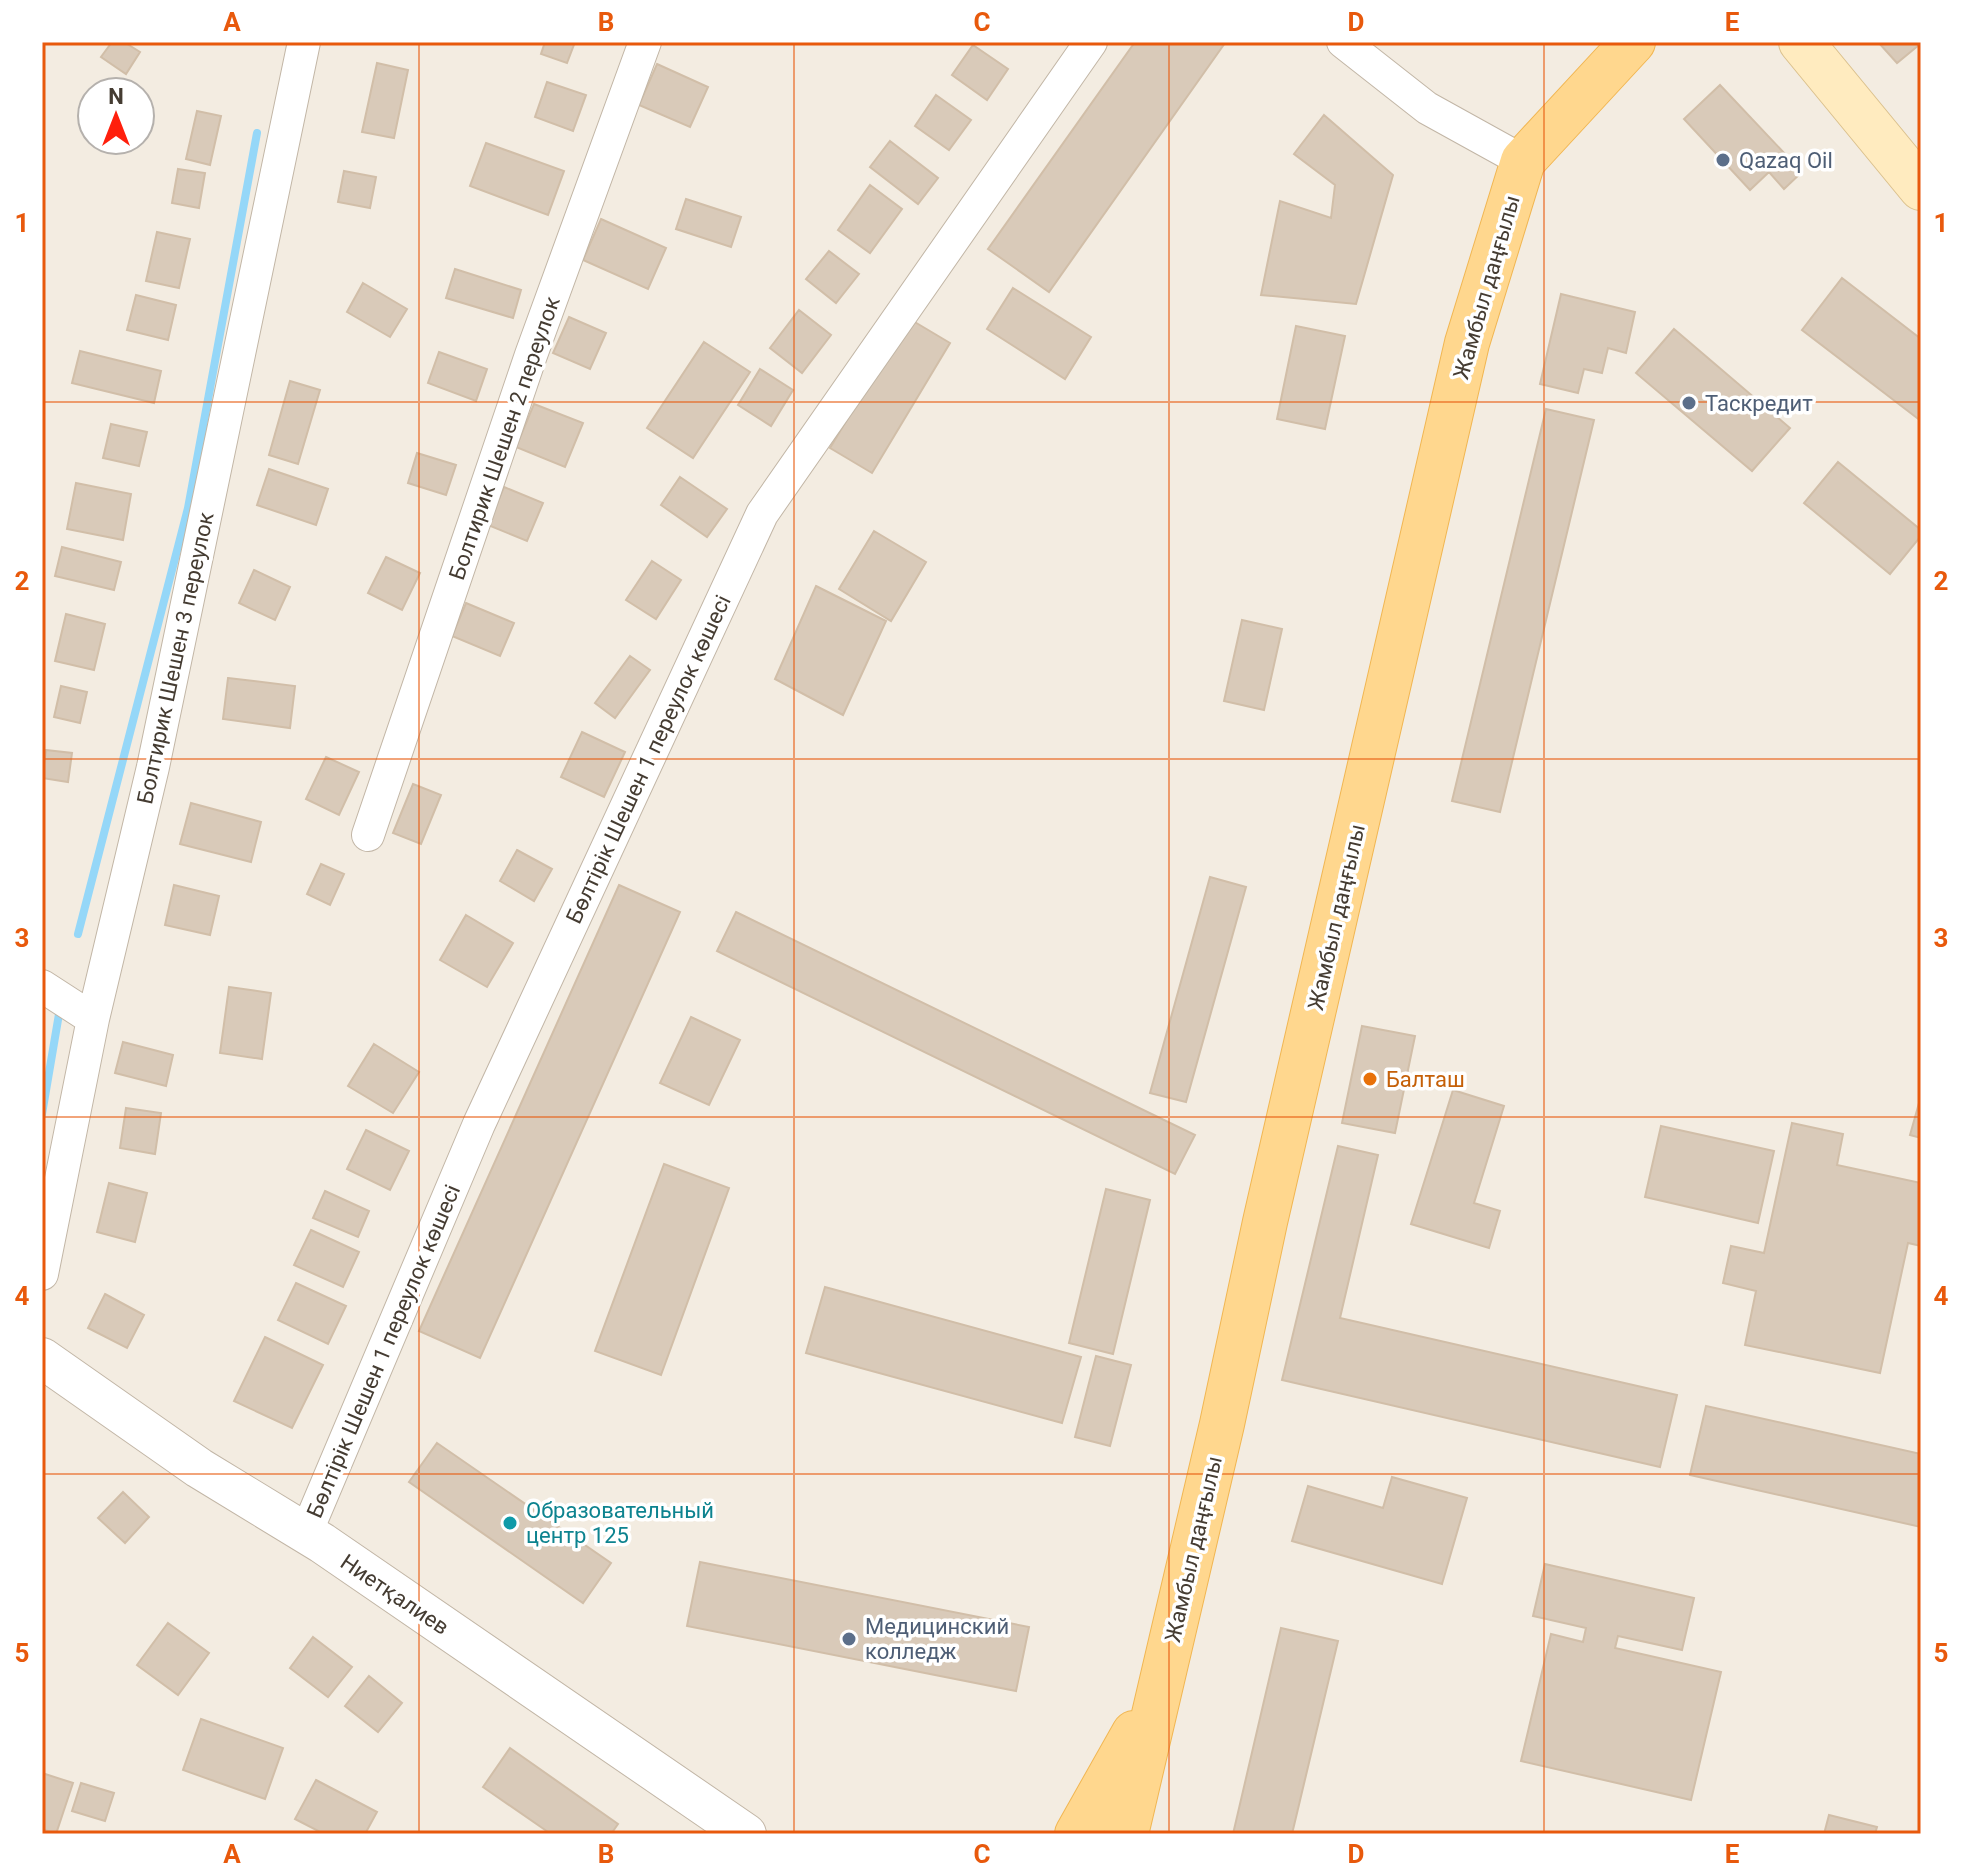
<svg xmlns="http://www.w3.org/2000/svg" width="1963" height="1876" font-family="Roboto,sans-serif">
	<style>
		.lines { fill: none; stroke-linecap: round; stroke-linejoin: round }
		.stream { stroke: #95d7f8; stroke-width: 8 }
		.building { fill: #d9cab9; stroke: #d1bea8; stroke-width: 2 }
		.minor-casing { stroke: #c2b6a6; stroke-width: 34 }
		.tertiary-casing { stroke: #c2b6a6; stroke-width: 42 }
		.secondary-casing { stroke: #dbc18d; stroke-width: 46 }
		.primary-casing { stroke: #f1b652; stroke-width: 46 }
		.minor { stroke: #fff; stroke-width: 32 }
		.tertiary { stroke: #fff; stroke-width: 40 }
		.secondary { stroke: #ffebbf; stroke-width: 44 }
		.primary { stroke: #ffd78e; stroke-width: 44 }
		.grid { fill: none; stroke: #e8590c; stroke-width: 2; stroke-opacity: 0.55 }
		.service-dot { fill: #5c6f8a; stroke: #fff; stroke-width: 3 }
		.food-dot { fill: #e8710a; stroke: #fff; stroke-width: 3 }
		.culture-dot { fill: #0f9aa8; stroke: #fff; stroke-width: 3 }
		.labels { text-anchor: middle; stroke-width: 7; stroke-linejoin: round; paint-order: stroke }
		.service-label { font-size: 22px; fill: #4e5e75; stroke: #fff; text-anchor: start }
		.street-label { font-size: 22px; fill: #453c32; stroke: #fff }
		.food-label { font-size: 22px; fill: #c56008; stroke: #fff; text-anchor: start }
		.culture-label { font-size: 22px; fill: #0d838f; stroke: #fff; text-anchor: start }
		.neatline { fill: none; stroke: #e8590c; stroke-width: 3 }
		.grid-label { font-size: 26px; text-anchor: middle; font-weight: bold; fill: #e8590c }
	</style>
	<rect width="100%" height="100%" fill="#f3ece1"/>
	<g class="lines">
		<path class="stream" d="M 78,934 L 188,508 L 257,133
			M 42,1114 L 59,1014"/>
	</g>
	<path class="building" d="M 112,42 L 124,42 L 140,52 L 126,74 L 101,57 Z
		M 545,42 L 575,42 L 567,63 L 541,54 Z
		M 1135,42 L 1225,43 L 1049,292 L 988,249 Z
		M 1878,42 L 1916,42 L 1919,45 L 1897,63 Z
		M 973,45 L 1008,69 L 987,100 L 952,75 Z
		M 377,63 L 408,70 L 394,138 L 362,132 Z
		M 657,64 L 708,87 L 690,127 L 639,105 Z
		M 547,82 L 586,95 L 573,131 L 535,117 Z
		M 1720,85 L 1802,172 L 1784,189 L 1769,172 L 1750,190 L 1684,119 Z
		M 936,95 L 971,120 L 949,150 L 915,126 Z
		M 197,111 L 221,116 L 210,165 L 186,159 Z
		M 1324,115 L 1393,175 L 1356,304 L 1261,295 L 1280,201 L 1331,218 L 1335,185 L 1294,154 Z
		M 890,141 L 938,178 L 918,204 L 870,167 Z
		M 486,143 L 564,171 L 548,215 L 470,186 Z
		M 178,169 L 205,173 L 199,208 L 172,203 Z
		M 344,171 L 376,177 L 370,208 L 338,202 Z
		M 870,185 L 902,209 L 870,253 L 838,230 Z
		M 686,199 L 741,217 L 731,247 L 676,229 Z
		M 601,219 L 666,248 L 648,289 L 583,260 Z
		M 157,232 L 190,239 L 179,288 L 146,281 Z
		M 829,251 L 859,274 L 836,303 L 806,279 Z
		M 455,269 L 521,290 L 513,318 L 446,298 Z
		M 1842,278 L 1921,339 L 1921,421 L 1802,330 Z
		M 363,283 L 407,309 L 390,337 L 347,312 Z
		M 1013,288 L 1091,337 L 1065,379 L 987,329 Z
		M 1561,294 L 1635,312 L 1626,353 L 1608,348 L 1602,373 L 1584,369 L 1578,393 L 1540,384 Z
		M 136,295 L 176,305 L 168,340 L 127,330 Z
		M 799,310 L 831,335 L 802,373 L 770,348 Z
		M 569,317 L 606,333 L 590,369 L 553,353 Z
		M 908,318 L 950,343 L 872,473 L 830,448 Z
		M 1296,326 L 1345,336 L 1325,429 L 1277,419 Z
		M 1674,329 L 1790,428 L 1752,471 L 1636,373 Z
		M 704,342 L 750,372 L 693,458 L 647,428 Z
		M 80,351 L 161,371 L 154,403 L 72,383 Z
		M 439,352 L 487,369 L 476,401 L 428,383 Z
		M 760,369 L 793,390 L 771,426 L 738,405 Z
		M 290,381 L 320,390 L 298,464 L 269,455 Z
		M 534,404 L 583,423 L 565,467 L 516,447 Z
		M 1546,409 L 1594,420 L 1500,812 L 1452,801 Z
		M 111,424 L 147,432 L 139,466 L 103,458 Z
		M 417,453 L 456,465 L 446,495 L 408,483 Z
		M 1838,462 L 1921,530 L 1921,536 L 1890,574 L 1804,503 Z
		M 269,469 L 328,489 L 316,525 L 257,505 Z
		M 680,477 L 727,509 L 707,537 L 661,505 Z
		M 76,483 L 131,494 L 123,540 L 67,529 Z
		M 504,487 L 543,503 L 527,541 L 488,525 Z
		M 874,531 L 926,562 L 891,621 L 839,589 Z
		M 62,547 L 121,562 L 114,590 L 55,576 Z
		M 386,557 L 420,573 L 402,610 L 368,593 Z
		M 652,561 L 681,580 L 656,619 L 626,600 Z
		M 254,570 L 290,587 L 275,620 L 239,603 Z
		M 816,586 L 886,621 L 843,715 L 775,679 Z
		M 466,603 L 514,623 L 500,656 L 452,636 Z
		M 66,614 L 105,624 L 94,670 L 55,661 Z
		M 1242,620 L 1282,629 L 1264,710 L 1224,701 Z
		M 630,656 L 650,670 L 615,718 L 595,703 Z
		M 228,678 L 295,686 L 290,728 L 223,719 Z
		M 61,686 L 87,692 L 80,723 L 54,717 Z
		M 582,732 L 625,752 L 604,797 L 561,777 Z
		M 46,750 L 72,753 L 68,782 L 42,778 Z
		M 326,757 L 359,772 L 339,815 L 306,799 Z
		M 413,784 L 441,795 L 421,844 L 393,833 Z
		M 191,803 L 261,822 L 251,862 L 180,844 Z
		M 517,850 L 552,869 L 534,901 L 500,881 Z
		M 321,864 L 344,874 L 330,905 L 307,894 Z
		M 1210,877 L 1246,887 L 1186,1102 L 1150,1093 Z
		M 174,885 L 219,896 L 210,935 L 165,925 Z
		M 619,885 L 680,912 L 480,1358 L 419,1331 Z
		M 736,912 L 1195,1135 L 1175,1174 L 717,951 Z
		M 466,915 L 513,943 L 487,987 L 440,960 Z
		M 229,987 L 271,993 L 262,1059 L 220,1053 Z
		M 691,1017 L 740,1040 L 709,1105 L 660,1083 Z
		M 1362,1026 L 1415,1036 L 1395,1133 L 1342,1123 Z
		M 123,1042 L 173,1055 L 166,1086 L 115,1073 Z
		M 374,1044 L 419,1072 L 393,1113 L 348,1086 Z
		M 1453,1090 L 1504,1106 L 1474,1203 L 1500,1211 L 1489,1248 L 1411,1224 Z
		M 1921,1096 L 1921,1138 L 1910,1135 Z
		M 126,1108 L 161,1113 L 155,1154 L 120,1148 Z
		M 1792,1123 L 1843,1134 L 1837,1165 L 1921,1183 L 1921,1246 L 1908,1243 L 1880,1373 L 1745,1345 L 1756,1291 L 1723,1283 L 1731,1246 L 1764,1253 Z
		M 1661,1126 L 1774,1151 L 1758,1223 L 1645,1197 Z
		M 366,1130 L 409,1151 L 390,1190 L 347,1169 Z
		M 1338,1146 L 1378,1155 L 1340,1318 L 1677,1395 L 1660,1467 L 1282,1380 Z
		M 664,1164 L 729,1188 L 661,1375 L 595,1351 Z
		M 109,1183 L 147,1193 L 135,1242 L 97,1232 Z
		M 1106,1189 L 1150,1200 L 1113,1354 L 1069,1343 Z
		M 325,1191 L 369,1211 L 358,1237 L 313,1218 Z
		M 311,1230 L 359,1252 L 343,1287 L 294,1265 Z
		M 296,1283 L 346,1306 L 328,1344 L 278,1320 Z
		M 825,1287 L 1081,1357 L 1062,1423 L 806,1353 Z
		M 105,1294 L 144,1315 L 127,1348 L 88,1328 Z
		M 265,1337 L 323,1365 L 292,1428 L 234,1401 Z
		M 1096,1356 L 1131,1365 L 1110,1446 L 1075,1437 Z
		M 1706,1406 L 1921,1454 L 1921,1527 L 1690,1475 Z
		M 437,1443 L 611,1563 L 583,1603 L 409,1482 Z
		M 1392,1477 L 1467,1498 L 1442,1584 L 1292,1541 L 1308,1486 L 1383,1508 Z
		M 123,1492 L 149,1517 L 125,1543 L 98,1518 Z
		M 700,1562 L 1029,1627 L 1016,1691 L 687,1626 Z
		M 1545,1564 L 1694,1598 L 1682,1650 L 1618,1636 L 1615,1648 L 1721,1672 L 1691,1800 L 1521,1761 L 1551,1634 L 1583,1642 L 1586,1628 L 1533,1616 Z
		M 168,1623 L 209,1653 L 178,1695 L 137,1665 Z
		M 1281,1628 L 1338,1641 L 1292,1834 L 1233,1834 Z
		M 313,1637 L 352,1667 L 328,1697 L 290,1668 Z
		M 369,1676 L 402,1703 L 378,1732 L 345,1706 Z
		M 201,1719 L 283,1748 L 265,1799 L 183,1770 Z
		M 510,1748 L 618,1824 L 611,1834 L 551,1834 L 483,1787 Z
		M 42,1773 L 73,1783 L 56,1834 L 42,1829 Z
		M 316,1780 L 377,1812 L 365,1834 L 324,1834 L 295,1819 Z
		M 81,1783 L 114,1793 L 105,1821 L 72,1811 Z
		M 1829,1815 L 1877,1827 L 1875,1834 L 1824,1834 Z"/>
	<g class="lines">
		<g class="minor-casing">
			<path id="minor" d="M 1343,42 L 1427,108 L 1523,161
				M 368,835 L 531,355 L 645,42
				M 42,986 L 93,1019
				M 42,1274 L 93,1019 L 153,767 L 304,42
				M 306,1533 L 479,1124 L 762,514 L 1091,42"/>
		</g>
		<g class="tertiary-casing">
			<path id="tertiary" d="M 42,1358 L 199,1468 L 322,1543 L 746,1834"/>
		</g>
		<g class="secondary-casing">
			<path id="secondary" d="M 1801,42 L 1921,188"/>
		</g>
		<g class="primary-casing">
			<path id="primary" d="M 1077,1834 L 1134,1733
				M 1126,1834 L 1222,1424 L 1265,1222 L 1467,343 L 1523,161 L 1633,42"/>
		</g>
		<use href="#minor" class="minor"/>
		<use href="#tertiary" class="tertiary"/>
		<use href="#secondary" class="secondary"/>
		<use href="#primary" class="primary"/>
	</g>
	<path class="grid" d="M 419,42 L 419,1834M 794,42 L 794,1834M 1169,42 L 1169,1834M 1544,42 L 1544,1834M 42,402 L 1921,402M 42,759 L 1921,759M 42,1117 L 1921,1117M 42,1474 L 1921,1474"/>
	<g class="service-dot">
		<circle cx="1723" cy="160" r="8"/>
		<circle cx="1689" cy="403" r="8"/>
		<circle cx="849" cy="1639" r="8"/>
	</g>
	<circle class="food-dot" cx="1370" cy="1079" r="8"/>
	<circle class="culture-dot" cx="510" cy="1523" r="8"/>
	<g class="labels">
		<g class="service-label">
			<text x="1739" y="168">Qazaq Oil</text>
			<text x="1705" y="411">Таскредит</text>
			<text x="865" y="1634">Медицинский<tspan x="865" dy="25">колледж</tspan></text>
		</g>
		<g class="street-label">
			<text transform="translate(1486 287) rotate(-74)" y="8">Жамбыл даңғылы</text>
			<text transform="translate(504 438) rotate(-71)" y="8">Болтирик Шешен 2 переулок</text>
			<text transform="translate(175 658) rotate(-78)" y="8">Болтирик Шешен 3 переулок</text>
			<text transform="translate(648 759) rotate(-65)" y="8">Бөлтірік Шешен 1 переулок көшесі</text>
			<text transform="translate(1336 917) rotate(-77)" y="8">Жамбыл даңғылы</text>
			<text transform="translate(383 1351) rotate(-67)" y="8">Бөлтірік Шешен 1 переулок көшесі</text>
			<text transform="translate(1193 1549) rotate(-77)" y="8">Жамбыл даңғылы</text>
			<text transform="translate(395 1594) rotate(34)" y="8">Ниетқалиев</text>
		</g>
		<g class="food-label">
			<text x="1386" y="1087">Балташ</text>
		</g>
		<g class="culture-label">
			<text x="526" y="1518">Образовательный<tspan x="526" dy="25">центр 125</tspan></text>
		</g>
	</g>
	<rect width="1963" height="1876" fill="none" stroke="#ffffff" stroke-width="88"/>
	<g transform="translate(116 116)"><circle r="38" fill="#ffffff" stroke="#b5b1ad" stroke-width="2"/>
	<path d="M0-6L14 30L0 20L-14 30Z" fill="#ff1f0c"/>
	<text y="-12" font-size="22" font-weight="bold" text-anchor="middle" fill="#453c32">N</text>
	</g>
	<rect x="44" y="44" width="1875" height="1788" class="neatline"/>
	<g class="grid-label">
		<text x="232" y="31">A</text>
		<text x="606" y="31">B</text>
		<text x="982" y="31">C</text>
		<text x="1356" y="31">D</text>
		<text x="1732" y="31">E</text>
		<text x="22" y="232">1</text>
		<text x="1941" y="232">1</text>
		<text x="22" y="590">2</text>
		<text x="1941" y="590">2</text>
		<text x="22" y="947">3</text>
		<text x="1941" y="947">3</text>
		<text x="22" y="1305">4</text>
		<text x="1941" y="1305">4</text>
		<text x="22" y="1662">5</text>
		<text x="1941" y="1662">5</text>
		<text x="232" y="1863">A</text>
		<text x="606" y="1863">B</text>
		<text x="982" y="1863">C</text>
		<text x="1356" y="1863">D</text>
		<text x="1732" y="1863">E</text>
	</g>
</svg>
